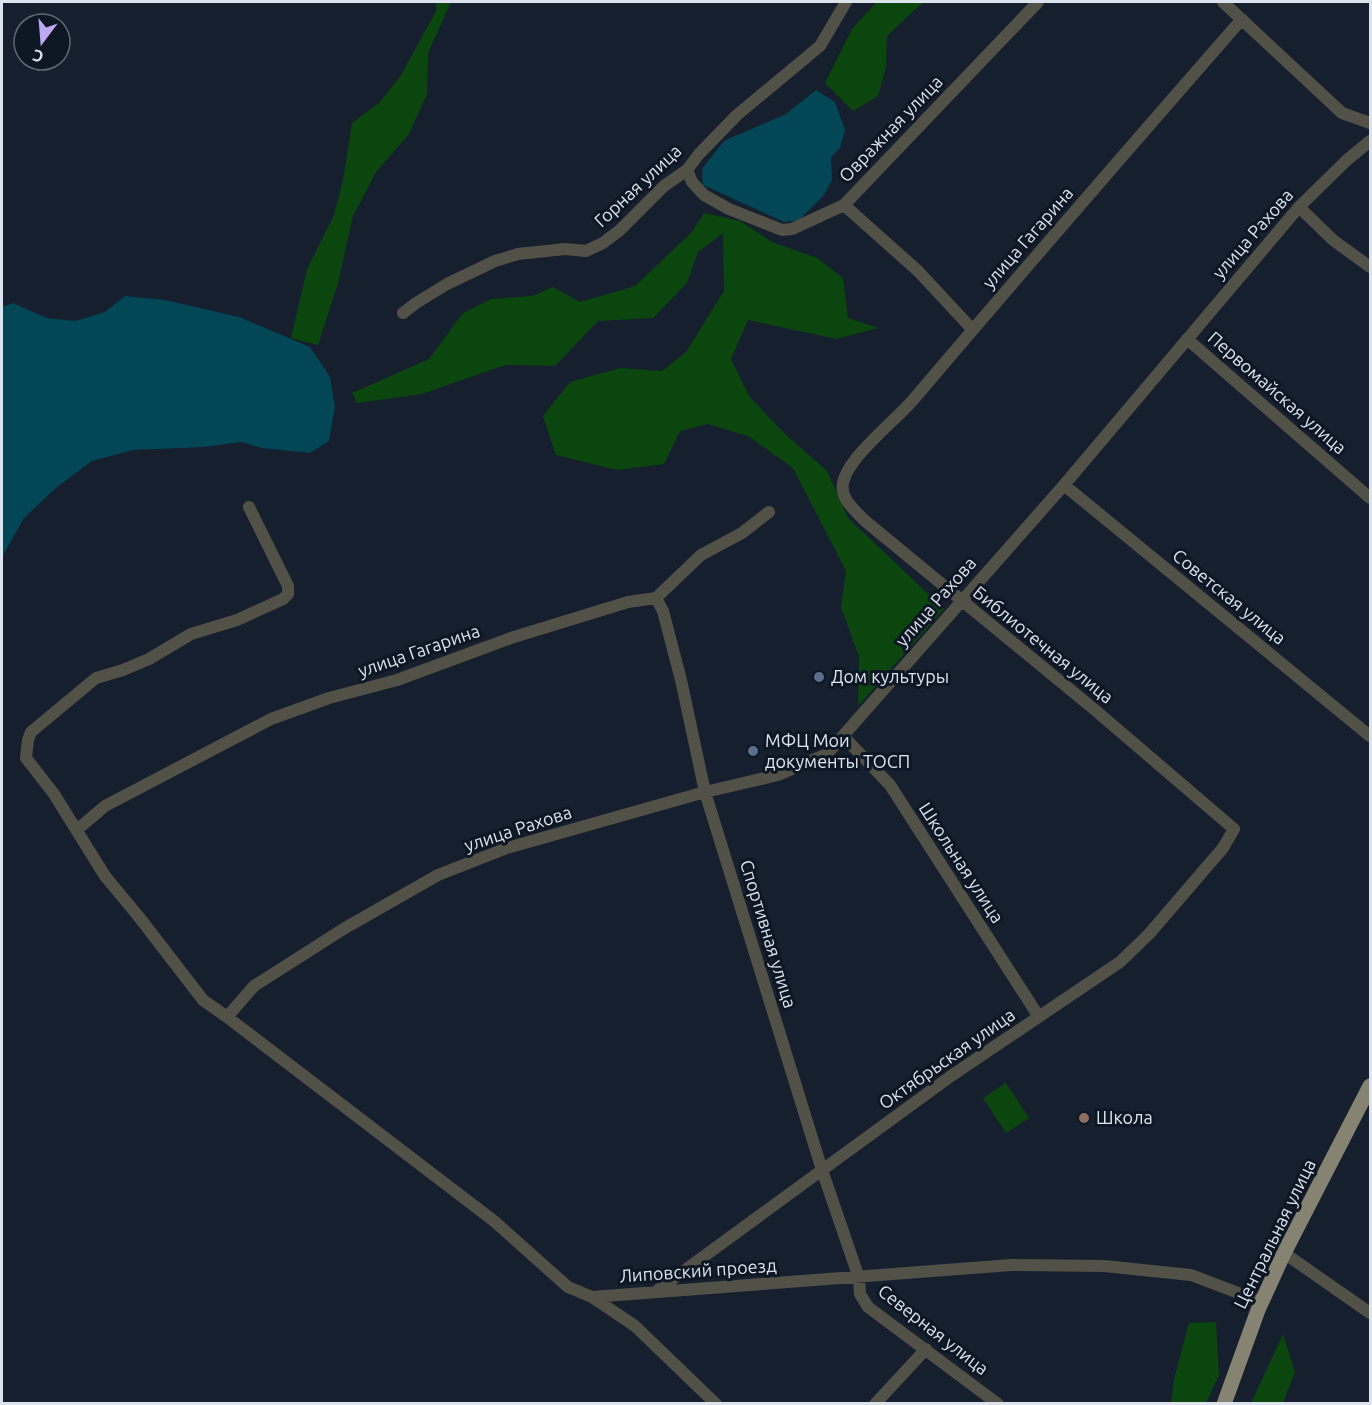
<svg xmlns="http://www.w3.org/2000/svg" width="1372" height="1405" font-family="Ubuntu,sans-serif">
	<style>
		.green { fill: #0b460f }
		.water { fill: #034655 }
		.lines { fill: none; stroke-linecap: round; stroke-linejoin: round }
		.minor { stroke: #525148; stroke-width: 12 }
		.major { stroke: #868372; stroke-width: 15 }
		.service-dot { fill: #5c6f8a; stroke: #0d1623; stroke-width: 2 }
		.education-dot { fill: #8d6e63; stroke: #0d1623; stroke-width: 2 }
		.labels { text-anchor: middle; stroke-width: 6; stroke-linejoin: round; paint-order: stroke }
		.street-label { font-size: 18px; fill: #dde3ed; stroke: #0d1623 }
		.poi-label { font-size: 18px; fill: #dde3ed; stroke: #0d1623; text-anchor: start }
	</style>
	<rect width="100%" height="100%" fill="#161f2d"/>
	<path class="green" d="M 436,2 L 451,2 L 428,53 L 427,94 L 409,134 L 376,172 L 353,216 L 338,283 L 318,345 L 291,338 L 307,269 L 334,215 L 343,180 L 352,123 L 380,102 L 401,75 L 436,11 Z
		M 877,2 L 927,2 L 920,5 L 887,36 L 886,67 L 878,96 L 853,111 L 825,83 L 852,29 Z
		M 704,213 L 740,221 L 772,242 L 817,258 L 843,278 L 848,318 L 878,328 L 836,339 L 748,320 L 731,359 L 749,396 L 784,433 L 827,471 L 848,518 L 944,609 L 858,706 L 859,657 L 841,607 L 846,571 L 793,468 L 748,436 L 707,424 L 680,431 L 664,464 L 617,470 L 556,455 L 543,416 L 570,382 L 620,368 L 662,371 L 686,352 L 724,291 L 723,233 L 698,252 L 687,283 L 653,318 L 598,321 L 555,366 L 505,365 L 422,394 L 357,403 L 352,393 L 429,359 L 463,313 L 491,299 L 532,296 L 553,287 L 580,302 L 635,286 L 692,232 Z
		M 1006,1083 L 1029,1118 L 1006,1133 L 983,1098 Z
		M 1216,1322 L 1219,1375 L 1206,1403 L 1171,1403 L 1174,1379 L 1189,1323 Z
		M 1283,1334 L 1295,1372 L 1283,1403 L 1251,1403 Z"/>
	<path class="water" d="M 816,90 L 835,102 L 845,130 L 840,148 L 831,157 L 832,180 L 824,195 L 799,220 L 784,222 L 703,185 L 702,169 L 724,141 L 786,114 Z
		M 125,296 L 165,300 L 239,317 L 310,347 L 330,377 L 335,407 L 329,441 L 310,453 L 262,448 L 241,442 L 204,447 L 133,450 L 92,461 L 57,487 L 24,518 L 2,557 L 2,307 L 13,303 L 47,318 L 75,321 L 105,312 Z"/>
	<g class="lines">
		<path class="minor" d="M 1223,2 L 1342,113 L 1370,123
			M 687,170 L 692,182 L 704,195 L 729,209 L 782,230 L 792,229 L 844,205
			M 1299,207 L 1333,240 L 1370,267
			M 403,313 L 416,303 L 447,284 L 495,261 L 518,254 L 565,249 L 586,251 L 603,243 L 620,230 L 664,186 L 687,170 L 699,154 L 737,115 L 820,46 L 846,2
			M 972,329 L 918,271 L 844,205 L 1038,2
			M 1187,339 L 1370,498
			M 1064,485 L 1370,736
			M 249,507 L 288,586 L 288,594 L 283,599 L 237,620 L 191,634 L 149,659 L 123,670 L 96,678 L 31,732 L 28,740 L 26,758 L 54,794 L 105,876 L 139,917 L 203,1000 L 227,1017 L 494,1221 L 568,1287 L 592,1297 L 1011,1265 L 1104,1266 L 1191,1275 L 1262,1302
			M 656,598 L 663,611 L 681,680 L 705,792 L 822,1170 L 859,1278 L 860,1294 L 868,1307 L 998,1404
			M 843,736 L 890,785 L 1039,1017
			M 78,829 L 105,806 L 271,719 L 329,698 L 397,680 L 514,637 L 628,602 L 656,598 L 701,555 L 742,533 L 769,512
			M 227,1017 L 254,986 L 345,928 L 438,875 L 507,848 L 705,792 L 778,775 L 827,754 L 1064,485 L 1299,207 L 1347,160 L 1370,141
			M 1284,1253 L 1370,1313
			M 655,1292 L 951,1076 L 1120,962 L 1149,934 L 1223,848 L 1234,829 L 1095,710 L 864,520 C 854,509 840,499 843,483 C 848,457 895,421 913,400 C 1021,273 1131,146 1242,19
			M 592,1297 L 635,1326 L 716,1404
			M 875,1404 L 926,1349"/>
		<path class="major" d="M 1224,1404 L 1258,1310 L 1284,1253 L 1370,1086"/>
	</g>
	<g class="service-dot">
		<circle cx="819" cy="677" r="6"/>
		<circle cx="753" cy="751" r="6"/>
	</g>
	<circle class="education-dot" cx="1084" cy="1118" r="6"/>
	<g class="labels">
		<g class="street-label">
			<text transform="translate(891 129) rotate(-46)" y="6">Овражная улица</text>
			<text transform="translate(638 186) rotate(-43)" y="6">Горная улица</text>
			<text transform="translate(1253 234) rotate(-49)" y="6">улица Рахова</text>
			<text transform="translate(1028 238) rotate(-49)" y="6">улица Гагарина</text>
			<text transform="translate(1277 393) rotate(41)" y="6">Первомайская улица</text>
			<text transform="translate(1229 597) rotate(39)" y="6">Советская улица</text>
			<text transform="translate(936 602) rotate(-49)" y="6">улица Рахова</text>
			<text transform="translate(1043 645) rotate(39)" y="6">Библиотечная улица</text>
			<text transform="translate(419 651) rotate(-19)" y="6">улица Гагарина</text>
			<text transform="translate(518 829) rotate(-18)" y="6">улица Рахова</text>
			<text transform="translate(961 863) rotate(57)" y="6">Школьная улица</text>
			<text transform="translate(768 934) rotate(73)" y="6">Спортивная улица</text>
			<text transform="translate(947 1059) rotate(-35)" y="6">Октябрьская улица</text>
			<text transform="translate(1275 1234) rotate(-64)" y="6">Центральная улица</text>
			<text transform="translate(698 1271) rotate(-4)" y="6">Липовский проезд</text>
			<text transform="translate(933 1330) rotate(38)" y="6">Северная улица</text>
		</g>
		<g class="poi-label">
			<text x="831" y="683">Дом культуры</text>
			<text x="765" y="747">МФЦ Мои<tspan x="765" dy="21">документы ТОСП</tspan></text>
			<text x="1096" y="1124">Школа</text>
		</g>
	</g>
	<rect width="1372" height="1405" fill="none" stroke="#dde3ed" stroke-width="6"/>
	<g transform="translate(42 42) rotate(196)"><circle r="28" fill="#0d1623" stroke="#606874" stroke-width="1.5"/>
	<path d="M0-4.5L10 22L0 15L-10 22Z" fill="#bfa8f4"/>
	<text y="-9" font-size="16" font-weight="bold" text-anchor="middle" fill="#dde3ed">С</text>
	</g>
</svg>
